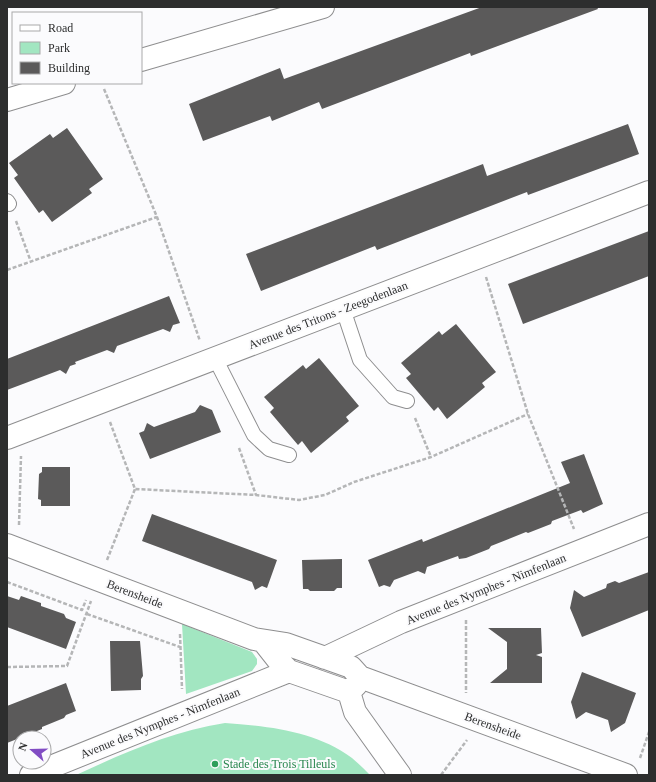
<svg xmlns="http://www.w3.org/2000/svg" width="656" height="782" font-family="Georgia,serif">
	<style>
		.green { fill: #a2e6c1 }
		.building { fill: #5b5a5a }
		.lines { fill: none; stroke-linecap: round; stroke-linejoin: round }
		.lane-casing { stroke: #8e8e8f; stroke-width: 16 }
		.street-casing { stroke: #8e8e8f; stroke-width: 24 }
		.path { stroke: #b5b6b7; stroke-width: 2.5; stroke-dasharray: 4 2; stroke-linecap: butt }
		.lane { stroke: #fff; stroke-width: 14 }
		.street { stroke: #fff; stroke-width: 22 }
		.leisure-dot { fill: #2e9e5b; stroke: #fbfbfd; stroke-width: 1.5 }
		.labels { text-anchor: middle; stroke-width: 4; stroke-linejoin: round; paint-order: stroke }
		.street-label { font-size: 12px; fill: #2d2e2e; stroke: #fbfbfd }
		.leisure-label { font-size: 12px; fill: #27864d; stroke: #fbfbfd; text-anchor: start }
	</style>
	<rect width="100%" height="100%" fill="#fbfbfd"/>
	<path class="green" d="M 182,624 L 252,652 L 257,659 L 257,664 L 252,671 L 186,694 Z
		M 225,723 C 267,726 316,731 352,758 C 358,763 364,769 370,775 L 76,775 C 124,753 172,731 225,723 Z"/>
	<path class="building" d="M 482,7 L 597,7 L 598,9 L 471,56 L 470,53 L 322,109 L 319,102 L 272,121 L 270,116 L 203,141 L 189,104 L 280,68 L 284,79 Z
		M 628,124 L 639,154 L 528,195 L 527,192 L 377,250 L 375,246 L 261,291 L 246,254 L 483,164 L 487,176 Z
		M 67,128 L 103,179 L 89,189 L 92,193 L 52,222 L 43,210 L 39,213 L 14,178 L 18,175 L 9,163 L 50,134 L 53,138 Z
		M 649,231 L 649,276 L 523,324 L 508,284 Z
		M 169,296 L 180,323 L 173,325 L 170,332 L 163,329 L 117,346 L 114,353 L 107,350 L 75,362 L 76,364 L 70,366 L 66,374 L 60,370 L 7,390 L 7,359 Z
		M 456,324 L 496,372 L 482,383 L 485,387 L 447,419 L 438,407 L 434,411 L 406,378 L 411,374 L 401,363 L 439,331 L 442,335 Z
		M 319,358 L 359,406 L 346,417 L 349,421 L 311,453 L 302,441 L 298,445 L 270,412 L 274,408 L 264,397 L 303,365 L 306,369 Z
		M 200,405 L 212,410 L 221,432 L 150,459 L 139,433 L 144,431 L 147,423 L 154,427 L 195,412 Z
		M 584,454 L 603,504 L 583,513 L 581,510 L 552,521 L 551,524 L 528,533 L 526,532 L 491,546 L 489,549 L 466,558 L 459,559 L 458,556 L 427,567 L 425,574 L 418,571 L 394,580 L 390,587 L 384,585 L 379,587 L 368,560 L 422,539 L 423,542 L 570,483 L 561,462 Z
		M 42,467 L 70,467 L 70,506 L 41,506 L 41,500 L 38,499 L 39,474 L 42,472 Z
		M 152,514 L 277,560 L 267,588 L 262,586 L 255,590 L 252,582 L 142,541 Z
		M 342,559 L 342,588 L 337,588 L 334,591 L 310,591 L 308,589 L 303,589 L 302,560 Z
		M 649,572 L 649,610 L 582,637 L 570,608 L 574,590 L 584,597 L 606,588 L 607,584 L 615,581 L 619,583 Z
		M 7,596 L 19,600 L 21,596 L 41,603 L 41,606 L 64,614 L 66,618 L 76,622 L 66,649 L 7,627 Z
		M 488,628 L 541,628 L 542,653 L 536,655 L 542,657 L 542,683 L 490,683 L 507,669 L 507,642 Z
		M 110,641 L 140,641 L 143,676 L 141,679 L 141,690 L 111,691 Z
		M 582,672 L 636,693 L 625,723 L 611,732 L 608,720 L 586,712 L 576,719 L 571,702 Z
		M 66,683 L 76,711 L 66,715 L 64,718 L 42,727 L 42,729 L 7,743 L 7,706 Z"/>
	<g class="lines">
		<g class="lane-casing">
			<path id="lane" d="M 7,201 L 9,204
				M 343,309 L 360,360 L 393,397 L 407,401
				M 215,358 L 254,435 L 269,449 L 289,455"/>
		</g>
		<g class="street-casing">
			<path id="street" d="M 141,60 L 323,7
				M 7,100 L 64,83
				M 7,438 L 649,192
				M 7,545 L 254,639 L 286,644 L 351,667 L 360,677 L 626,775
				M 263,641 L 278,660 L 289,671 L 349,692 L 356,685 L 360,677
				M 325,658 L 401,622 L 649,524
				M 349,692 L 355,712 L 400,775
				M 31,775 L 289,671"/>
		</g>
		<path class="path" d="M 104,89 L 157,217 L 200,341
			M 16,221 L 31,262
			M 7,270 L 157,217
			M 486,277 L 528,414 L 574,529
			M 415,418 L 431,457
			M 110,422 L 135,489 L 256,495 L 299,500 L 325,495 L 354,482 L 431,457 L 528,414
			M 239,448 L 256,495
			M 19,525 L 21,456
			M 107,560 L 135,489
			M 7,582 L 82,610 L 86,600
			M 87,614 L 180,647
			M 466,620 L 466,693
			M 180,634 L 182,689
			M 7,667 L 67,666 L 91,601
			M 640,758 L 649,732
			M 441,775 L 467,740"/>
		<use href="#lane" class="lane"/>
		<use href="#street" class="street"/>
	</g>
	<circle class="leisure-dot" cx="215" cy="764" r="4"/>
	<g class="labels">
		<g class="street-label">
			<text transform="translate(328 315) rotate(-21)" y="4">Avenue des Tritons - Zeegodenlaan</text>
			<text transform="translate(486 589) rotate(-22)" y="4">Avenue des Nymphes - Nimfenlaan</text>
			<text transform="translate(135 594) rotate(21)" y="4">Berensheide</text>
			<text transform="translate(160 723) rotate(-22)" y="4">Avenue des Nymphes - Nimfenlaan</text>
			<text transform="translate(493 726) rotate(20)" y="4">Berensheide</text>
		</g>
		<g class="leisure-label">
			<text x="223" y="768">Stade des Trois Tilleuls</text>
		</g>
	</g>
	<rect width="656" height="782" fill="none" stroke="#2d2e2e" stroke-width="16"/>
	<rect x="12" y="12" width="130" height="72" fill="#fbfbfd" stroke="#a9a9aa"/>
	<rect x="20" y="25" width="20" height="6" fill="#ffffff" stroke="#a9a9aa"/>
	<text x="48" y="32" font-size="12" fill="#2d2e2e">Road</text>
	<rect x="20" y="42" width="20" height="12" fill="#a2e6c1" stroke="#a9a9aa"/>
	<text x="48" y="52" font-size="12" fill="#2d2e2e">Park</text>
	<rect x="20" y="62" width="20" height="12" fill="#5b5a5a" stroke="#a9a9aa"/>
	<text x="48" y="72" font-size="12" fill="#2d2e2e">Building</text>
	<g transform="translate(32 750) rotate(290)"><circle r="19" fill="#fbfbfd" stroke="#a9a9aa"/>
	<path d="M0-3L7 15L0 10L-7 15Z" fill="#814cc3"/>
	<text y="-6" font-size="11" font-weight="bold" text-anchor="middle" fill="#2d2e2e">N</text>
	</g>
</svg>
